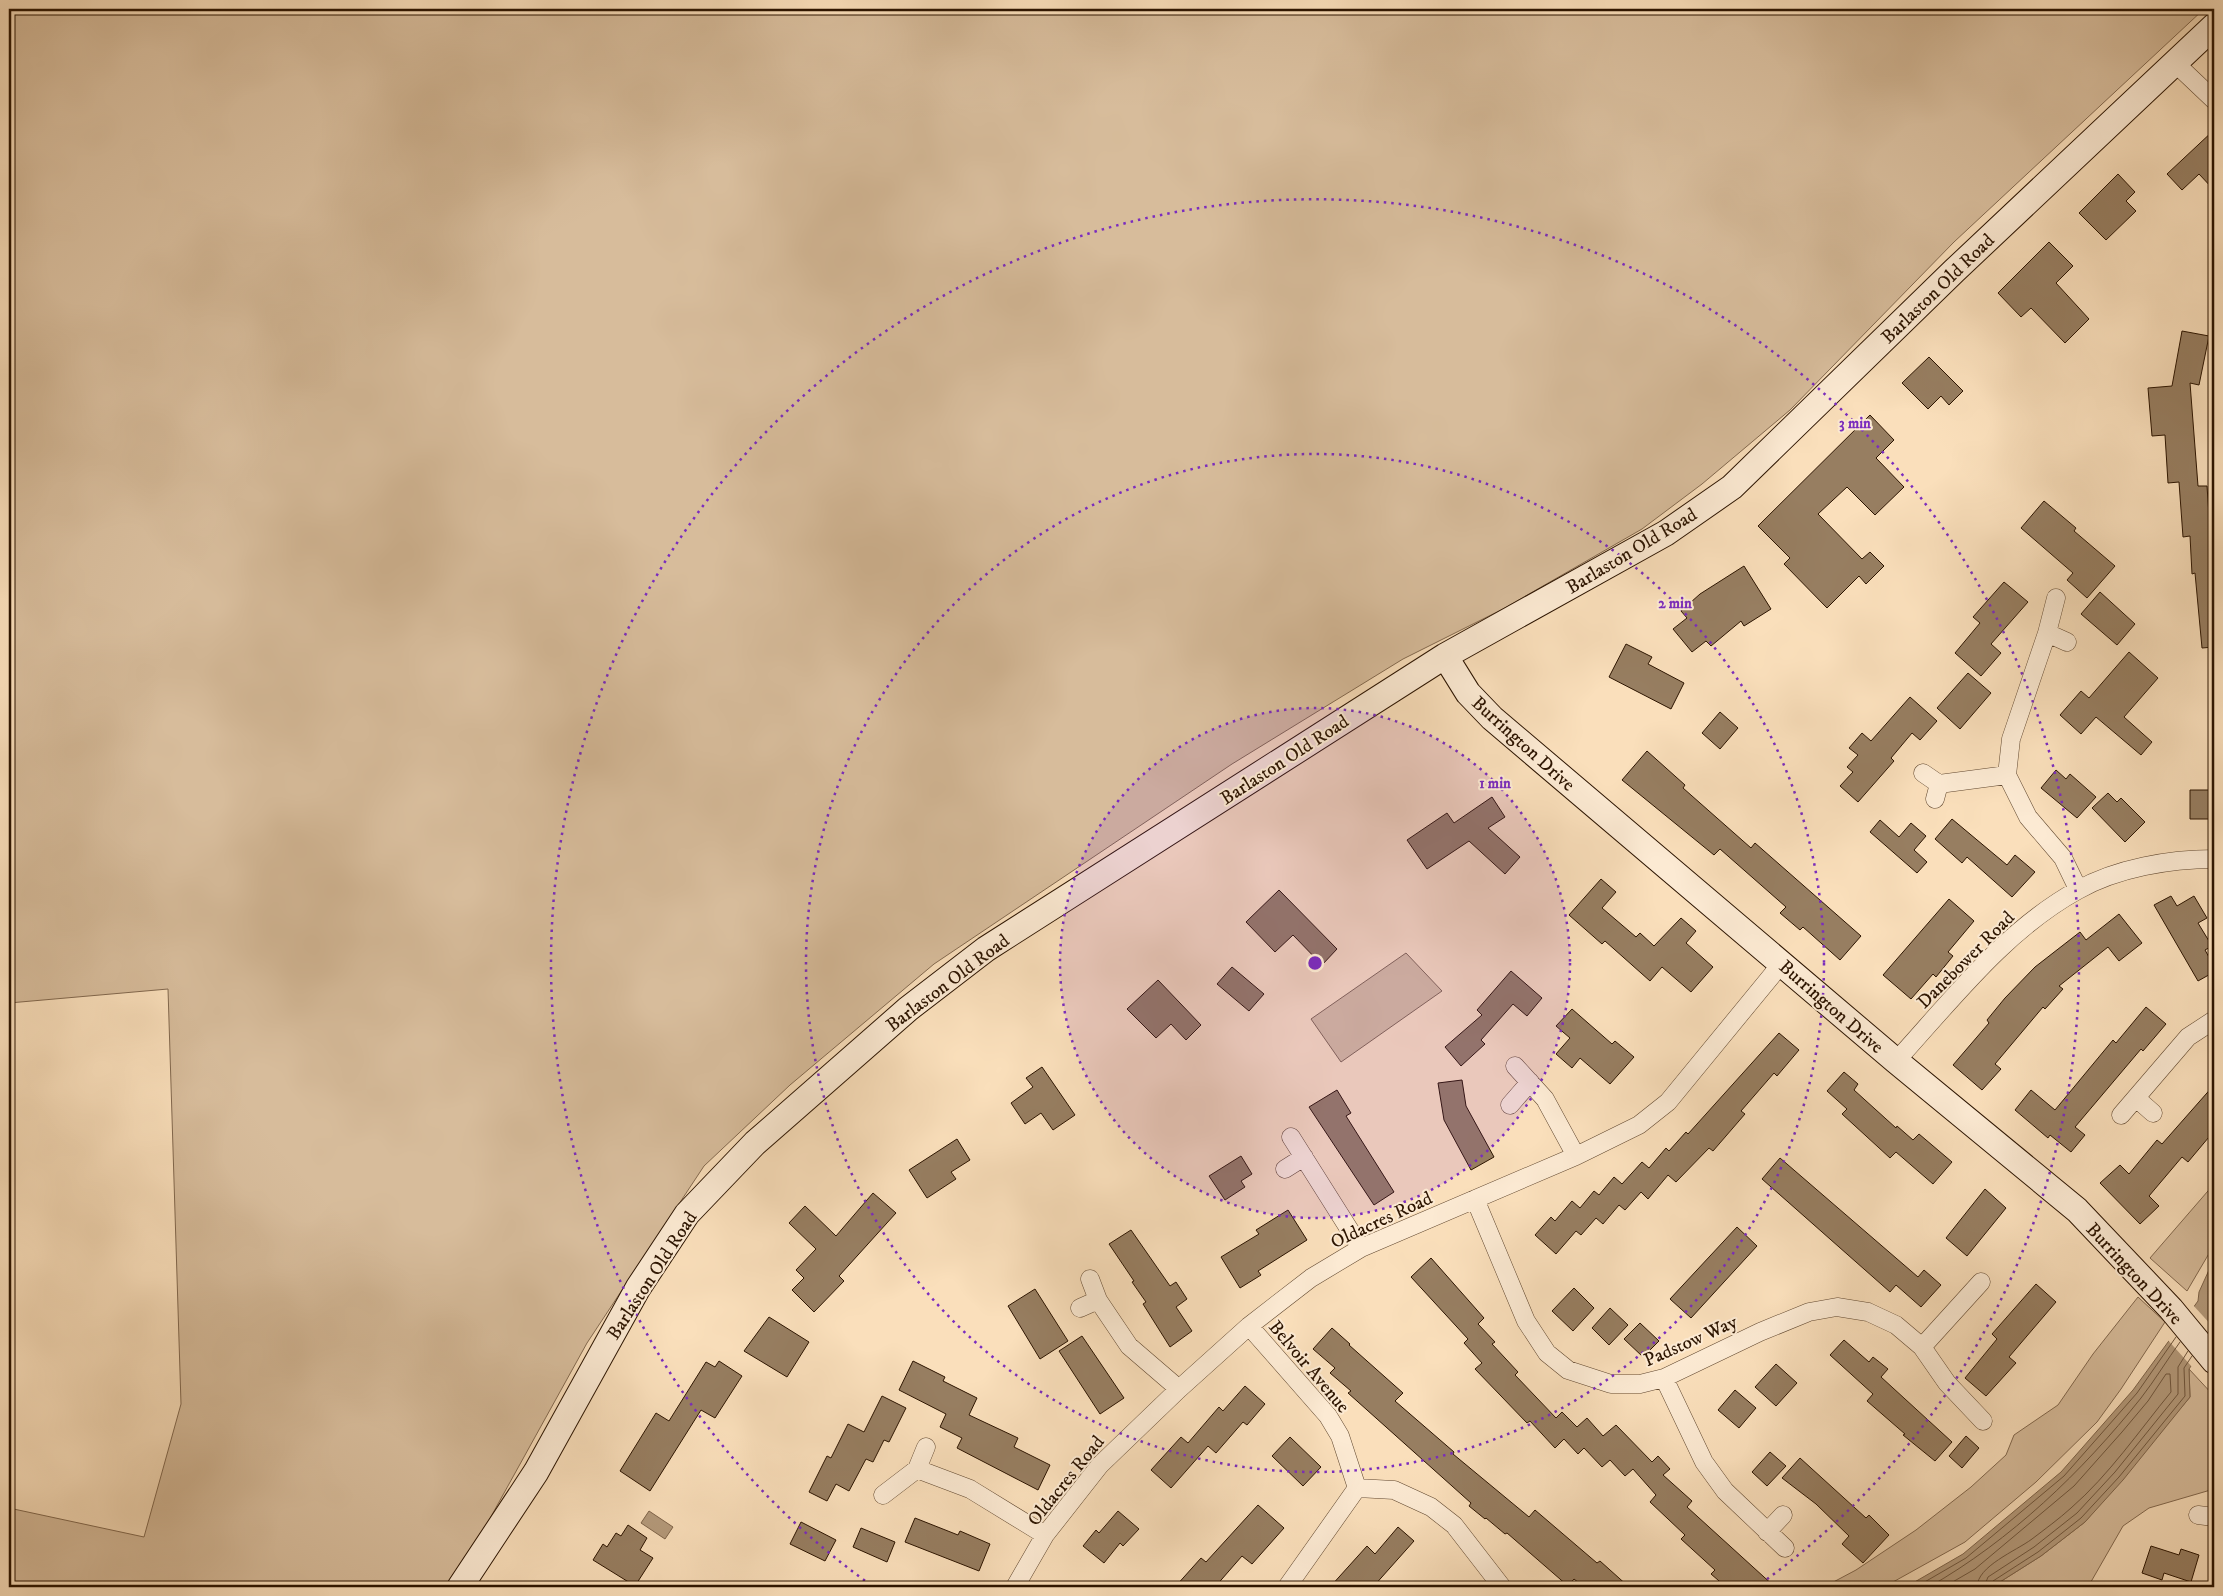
<svg xmlns="http://www.w3.org/2000/svg" width="2223" height="1596" font-family="'IM FELL DW Pica',serif">
	<style>
		.green { fill: #d7bc9b; stroke: #82684e }
		.water { fill: #b49a7b; stroke: #7e644a }
		.pier { fill: #fadfbb }
		.lines { fill: none; stroke-linecap: round; stroke-linejoin: round }
		.shore { stroke: #70573e; stroke-width: 1 }
		.building { fill: #977e61; stroke: #2c1400 }
		.street-casing { stroke: #60472f; stroke-width: 19 }
		.secondary-casing { stroke: #2c1400; stroke-width: 27 }
		.street { stroke: #fcead3; stroke-width: 18 }
		.secondary { stroke: #fcead3; stroke-width: 25 }
		.ring { fill: none; stroke: #7b2cbf; stroke-width: 2.5; stroke-dasharray: 2.5 5 }
		.labels { text-anchor: middle; stroke-width: 4; stroke-linejoin: round; paint-order: stroke }
		.street-label { font-size: 19px; fill: #2c1400; stroke: #fcead3 }
		.centre { fill: #7b2cbf; stroke: #fcead3; stroke-width: 2.5 }
		.ring-label { font-size: 15px; text-anchor: middle; font-weight: bold; fill: #7b2cbf; stroke: #fcead3; stroke-width: 4; stroke-linejoin: round; paint-order: stroke }
	</style>
	<rect width="100%" height="100%" fill="#fadfbb"/>
	<filter id="stains"><feTurbulence type="fractalNoise" baseFrequency=".004" numOctaves="4"/><feColorMatrix values="0 0 0 0 .2 0 0 0 0 .09 0 0 0 0 .02 0 0 0 .5 -.17"/></filter>
	<radialGradient id="worn" r=".72"><stop offset=".6" stop-color="#630" stop-opacity="0"/><stop offset="1" stop-color="#630" stop-opacity=".3"/></radialGradient>
	<path class="green" d="M 9,9 L 2204,9 L 1954,242 L 1790,410 L 1702,484 L 1642,529 L 1503,609 L 1403,659 L 1232,764 L 934,964 L 790,1085 L 704,1166 L 587,1343 L 488,1522 L 445,1587 L 9,1587 L 9,1508 L 144,1537 L 181,1404 L 168,989 L 9,1003 Z
		M 1406,953 L 1442,991 L 1341,1062 L 1311,1019 Z
		M 2214,1184 L 2214,1245 L 2187,1291 L 2150,1258 Z
		M 2138,1297 L 2165,1322 L 2121,1389 L 2097,1422 L 2036,1482 L 1965,1542 L 1884,1587 L 1824,1587 L 1856,1570 L 1916,1530 L 1971,1487 L 2006,1455 L 2014,1435 L 2058,1405 L 2093,1354 Z
		M 2189,1369 L 2214,1396 L 2214,1489 L 2149,1508 L 2123,1526 L 2088,1587 L 1992,1587 L 2041,1556 L 2085,1522 L 2190,1397 Z"/>
	<path class="water" d="M 2214,1259 L 2214,1333 L 2189,1369 L 2190,1397 L 2123,1480 L 2085,1522 L 2041,1556 L 1992,1587 L 1906,1587 L 1963,1554 L 2061,1472 L 2133,1390 L 2198,1301 L 2199,1292 Z
		M 649,1511 L 673,1527 L 665,1539 L 641,1523 Z"/>
	<path class="pier" d="M 2192,1304 L 2214,1328 L 2214,1337 L 2193,1368 L 2166,1338 Z"/>
	<g class="lines">
		<path class="shore" d="M 1916,1587 L 1966,1558 L 2064,1476 L 2137,1393 L 2176,1337
			M 1929,1587 C 2011,1540 2082,1472 2141,1398 C 2155,1380 2167,1360 2180,1342
			M 1944,1587 L 1975,1569 L 2074,1486 L 2122,1432 L 2148,1401 L 2166,1374 L 2170,1374 L 2171,1392 C 2139,1431 2109,1475 2071,1508 C 2059,1519 2045,1529 2032,1539 C 2016,1551 1977,1566 1977,1587
			M 1984,1587 L 1988,1577 L 2034,1547 L 2077,1513 L 2115,1472 L 2178,1394 L 2178,1367 L 2188,1351
			M 1990,1587 L 1993,1581 L 2038,1552 L 2081,1518 L 2119,1477 L 2185,1396 L 2184,1368 L 2192,1356"/>
	</g>
	<path class="building" d="M 2214,130 L 2214,190 L 2199,174 L 2182,190 L 2167,174 Z
		M 2118,174 L 2135,192 L 2126,201 L 2136,211 L 2106,240 L 2079,213 Z
		M 2049,242 L 2073,266 L 2056,283 L 2089,319 L 2065,343 L 2031,308 L 2021,317 L 1998,293 Z
		M 2182,331 L 2209,336 L 2199,385 L 2190,383 L 2198,486 L 2207,486 L 2209,515 L 2214,515 L 2214,647 L 2202,648 L 2195,573 L 2192,574 L 2190,536 L 2183,537 L 2179,482 L 2168,483 L 2165,435 L 2152,436 L 2148,388 L 2172,386 Z
		M 1929,357 L 1963,391 L 1949,405 L 1941,396 L 1928,409 L 1902,383 Z
		M 1870,415 L 1894,440 L 1876,458 L 1904,487 L 1875,515 L 1847,487 L 1818,514 L 1862,559 L 1870,552 L 1884,566 L 1866,584 L 1859,576 L 1827,608 L 1784,564 L 1790,558 L 1758,526 Z
		M 2044,501 L 2076,528 L 2074,531 L 2115,566 L 2087,598 L 2067,580 L 2073,573 L 2021,528 Z
		M 1744,566 L 1771,609 L 1744,626 L 1741,621 L 1711,646 L 1706,641 L 1692,652 L 1673,629 L 1687,618 L 1681,611 L 1700,594 Z
		M 2004,582 L 2028,602 L 1991,644 L 2001,653 L 1981,676 L 1955,653 L 1980,623 L 1973,617 Z
		M 2100,592 L 2135,624 L 2117,645 L 2081,614 Z
		M 1626,644 L 1652,657 L 1648,664 L 1684,683 L 1671,709 L 1609,677 Z
		M 2129,652 L 2158,678 L 2124,717 L 2152,742 L 2141,755 L 2096,717 L 2081,734 L 2060,715 L 2081,691 L 2089,698 Z
		M 1968,673 L 1991,693 L 1960,729 L 1937,708 Z
		M 1910,697 L 1937,721 L 1920,740 L 1912,733 L 1891,758 L 1894,761 L 1858,802 L 1840,786 L 1853,772 L 1847,767 L 1858,755 L 1849,748 L 1862,733 L 1871,741 Z
		M 1720,712 L 1738,728 L 1720,749 L 1702,733 Z
		M 1647,751 L 1685,785 L 1683,788 L 1751,848 L 1755,843 L 1861,936 L 1840,960 L 1803,927 L 1800,930 L 1780,913 L 1786,907 L 1720,849 L 1714,855 L 1622,780 Z
		M 2056,770 L 2066,779 L 2070,774 L 2096,797 L 2077,818 L 2041,788 Z
		M 2190,790 L 2214,790 L 2214,819 L 2190,819 Z
		M 2108,793 L 2117,802 L 2121,798 L 2145,822 L 2125,842 L 2092,808 Z
		M 1492,797 L 1505,817 L 1488,828 L 1520,857 L 1505,874 L 1469,841 L 1427,869 L 1407,840 L 1447,813 L 1454,823 Z
		M 1952,819 L 2007,865 L 2015,855 L 2035,872 L 2012,897 L 1967,857 L 1962,863 L 1935,839 Z
		M 1880,820 L 1899,837 L 1911,823 L 1926,836 L 1914,850 L 1927,862 L 1917,873 L 1870,832 Z
		M 1601,879 L 1616,892 L 1602,908 L 1636,937 L 1640,933 L 1654,946 L 1681,918 L 1696,931 L 1686,943 L 1713,967 L 1691,992 L 1662,967 L 1650,981 L 1605,941 L 1602,944 L 1569,915 Z
		M 1279,890 L 1337,949 L 1322,965 L 1293,935 L 1275,952 L 1246,922 Z
		M 2171,896 L 2177,906 L 2194,896 L 2207,918 L 2198,923 L 2212,946 L 2205,950 L 2214,966 L 2214,972 L 2198,981 L 2154,905 Z
		M 1949,899 L 1974,921 L 1948,952 L 1953,956 L 1936,977 L 1933,974 L 1911,999 L 1883,975 Z
		M 2119,914 L 2142,943 L 2119,961 L 2108,947 L 2059,986 L 2063,989 L 2045,1009 L 2043,1007 L 1995,1064 L 2001,1069 L 1982,1090 L 1953,1065 L 1989,1023 L 1987,1020 L 2005,998 L 2035,967 L 2080,932 L 2086,940 Z
		M 1232,967 L 1264,994 L 1249,1011 L 1217,984 Z
		M 1511,971 L 1542,998 L 1527,1016 L 1513,1004 L 1481,1040 L 1485,1044 L 1461,1066 L 1445,1047 L 1482,1015 L 1477,1010 Z
		M 1158,980 L 1201,1025 L 1186,1040 L 1171,1024 L 1156,1038 L 1127,1009 Z
		M 2146,1007 L 2166,1024 L 2143,1051 L 2141,1049 L 2075,1127 L 2085,1135 L 2071,1152 L 2050,1135 L 2048,1138 L 2015,1110 L 2031,1090 L 2055,1110 L 2113,1040 L 2116,1043 Z
		M 1572,1009 L 1612,1044 L 1615,1041 L 1634,1057 L 1610,1084 L 1580,1058 L 1572,1068 L 1556,1054 L 1570,1038 L 1556,1026 Z
		M 1779,1033 L 1799,1050 L 1777,1076 L 1774,1073 L 1741,1111 L 1745,1114 L 1713,1151 L 1709,1148 L 1676,1182 L 1668,1175 L 1648,1199 L 1641,1192 L 1625,1210 L 1619,1205 L 1603,1224 L 1596,1218 L 1581,1235 L 1576,1231 L 1556,1254 L 1535,1235 L 1551,1217 L 1555,1221 L 1572,1201 L 1580,1208 L 1594,1191 L 1599,1195 L 1614,1177 L 1622,1184 L 1642,1162 L 1649,1168 L 1666,1148 L 1669,1151 L 1686,1132 L 1688,1134 Z
		M 1042,1067 L 1075,1115 L 1053,1130 L 1041,1113 L 1025,1124 L 1011,1103 L 1033,1087 L 1026,1078 Z
		M 1844,1072 L 1858,1084 L 1854,1090 L 1896,1128 L 1897,1126 L 1913,1140 L 1919,1134 L 1952,1162 L 1933,1184 L 1896,1152 L 1890,1158 L 1842,1114 L 1847,1109 L 1827,1091 Z
		M 1462,1080 L 1466,1106 L 1494,1157 L 1471,1170 L 1444,1120 L 1438,1083 Z
		M 2214,1085 L 2214,1131 L 2188,1162 L 2182,1157 L 2149,1196 L 2159,1206 L 2140,1224 L 2100,1183 L 2120,1165 L 2129,1174 L 2157,1140 L 2162,1144 Z
		M 1337,1090 L 1351,1113 L 1346,1116 L 1394,1192 L 1374,1205 L 1309,1107 Z
		M 957,1139 L 970,1160 L 951,1172 L 956,1179 L 927,1198 L 909,1170 Z
		M 1241,1156 L 1252,1174 L 1241,1181 L 1245,1187 L 1225,1200 L 1209,1176 Z
		M 1780,1158 L 1918,1277 L 1924,1270 L 1941,1285 L 1921,1307 L 1896,1285 L 1890,1292 L 1762,1179 Z
		M 1985,1189 L 2006,1208 L 1967,1256 L 1946,1238 Z
		M 873,1193 L 896,1213 L 839,1276 L 844,1281 L 814,1312 L 792,1290 L 804,1278 L 796,1270 L 816,1249 L 789,1223 L 805,1206 L 836,1236 Z
		M 1288,1210 L 1307,1240 L 1258,1271 L 1261,1275 L 1240,1288 L 1221,1257 L 1259,1234 L 1256,1230 Z
		M 1737,1227 L 1757,1246 L 1691,1318 L 1670,1299 Z
		M 1131,1230 L 1170,1286 L 1176,1282 L 1187,1299 L 1176,1307 L 1192,1331 L 1170,1347 L 1143,1304 L 1146,1302 L 1132,1282 L 1134,1281 L 1109,1244 Z
		M 1431,1258 L 1484,1318 L 1478,1324 L 1495,1342 L 1492,1344 L 1518,1372 L 1515,1375 L 1556,1418 L 1562,1412 L 1577,1427 L 1587,1418 L 1603,1436 L 1616,1425 L 1652,1462 L 1658,1456 L 1670,1469 L 1663,1475 L 1692,1501 L 1687,1507 L 1775,1587 L 1726,1587 L 1711,1574 L 1715,1570 L 1681,1539 L 1685,1535 L 1650,1502 L 1656,1495 L 1633,1469 L 1625,1476 L 1610,1460 L 1602,1467 L 1584,1448 L 1578,1454 L 1564,1439 L 1555,1448 L 1530,1421 L 1527,1423 L 1475,1369 L 1482,1363 L 1464,1343 L 1468,1339 L 1411,1277 Z
		M 2036,1284 L 2056,1302 L 2009,1357 L 2016,1363 L 1986,1396 L 1965,1378 L 1997,1339 L 1992,1334 Z
		M 1574,1288 L 1594,1308 L 1573,1331 L 1552,1311 Z
		M 1035,1289 L 1068,1341 L 1040,1359 L 1008,1306 Z
		M 1610,1308 L 1628,1325 L 1609,1345 L 1592,1328 Z
		M 769,1317 L 809,1342 L 787,1377 L 744,1351 Z
		M 1640,1323 L 1659,1341 L 1643,1357 L 1624,1339 Z
		M 1332,1328 L 1350,1344 L 1349,1345 L 1403,1393 L 1395,1401 L 1454,1452 L 1453,1454 L 1529,1517 L 1535,1510 L 1597,1563 L 1600,1561 L 1629,1587 L 1584,1587 L 1574,1579 L 1568,1586 L 1507,1533 L 1505,1534 L 1486,1518 L 1485,1519 L 1469,1506 L 1471,1503 L 1348,1393 L 1351,1391 L 1330,1373 L 1335,1368 L 1313,1349 Z
		M 1082,1336 L 1124,1398 L 1100,1414 L 1059,1351 Z
		M 1844,1340 L 1869,1362 L 1873,1357 L 1888,1369 L 1881,1377 L 1952,1442 L 1935,1461 L 1903,1435 L 1905,1434 L 1867,1401 L 1873,1394 L 1830,1355 Z
		M 719,1361 L 742,1376 L 715,1418 L 701,1410 L 650,1491 L 620,1471 L 656,1413 L 669,1421 L 706,1362 L 715,1367 Z
		M 913,1361 L 945,1377 L 943,1381 L 977,1398 L 969,1415 L 1018,1438 L 1014,1447 L 1050,1465 L 1038,1490 L 957,1448 L 962,1438 L 940,1427 L 946,1414 L 899,1390 Z
		M 1776,1364 L 1797,1383 L 1776,1406 L 1755,1387 Z
		M 1245,1386 L 1265,1404 L 1247,1425 L 1243,1422 L 1216,1453 L 1208,1446 L 1171,1488 L 1151,1470 L 1181,1437 L 1188,1443 L 1219,1407 L 1223,1411 Z
		M 1735,1390 L 1756,1408 L 1739,1428 L 1718,1410 Z
		M 882,1396 L 906,1408 L 889,1442 L 884,1440 L 873,1462 L 866,1459 L 849,1491 L 836,1484 L 827,1501 L 809,1492 L 827,1456 L 831,1458 L 848,1424 L 864,1432 Z
		M 1966,1436 L 1979,1448 L 1962,1468 L 1949,1456 Z
		M 1290,1437 L 1321,1467 L 1303,1486 L 1272,1456 Z
		M 1770,1452 L 1786,1466 L 1767,1486 L 1752,1472 Z
		M 1800,1458 L 1866,1518 L 1869,1515 L 1889,1535 L 1863,1563 L 1842,1544 L 1849,1536 L 1816,1504 L 1782,1478 Z
		M 1258,1505 L 1284,1528 L 1252,1564 L 1242,1556 L 1215,1587 L 1175,1587 L 1201,1558 L 1206,1562 Z
		M 1118,1511 L 1139,1529 L 1123,1546 L 1120,1543 L 1104,1563 L 1083,1546 L 1096,1530 L 1099,1533 Z
		M 915,1518 L 958,1535 L 960,1531 L 990,1544 L 979,1571 L 905,1542 Z
		M 801,1522 L 836,1540 L 825,1561 L 790,1544 Z
		M 628,1525 L 647,1538 L 640,1550 L 653,1558 L 635,1586 L 593,1560 L 603,1544 L 607,1547 L 616,1533 L 621,1536 Z
		M 1398,1527 L 1414,1541 L 1373,1587 L 1330,1587 L 1367,1546 L 1375,1554 Z
		M 861,1528 L 895,1542 L 887,1562 L 853,1547 Z
		M 2151,1546 L 2179,1555 L 2181,1549 L 2199,1555 L 2191,1582 L 2164,1573 L 2162,1580 L 2142,1573 Z"/>
	<g class="lines">
		<g class="street-casing">
			<path id="street" d="M 2175,63 L 2214,100
				M 2056,598 L 2047,633 L 2011,739 L 2007,775 L 2028,817 L 2063,858 L 2078,889
				M 2047,633 L 2067,642
				M 1923,773 L 1939,784
				M 1935,799 L 1939,784 L 2007,775
				M 1896,1061 C 1951,1001 2005,930 2078,890 C 2117,868 2170,859 2214,859
				M 1515,1066 L 1545,1099 L 1576,1156
				M 2136,1098 L 2153,1113
				M 1510,1105 L 1530,1082
				M 2121,1115 L 2188,1037 L 2214,1020
				M 1291,1137 L 1361,1248
				M 1285,1169 L 1304,1157
				M 1475,1199 L 1526,1321 L 1547,1353 L 1568,1370 L 1611,1384 L 1640,1384 L 1664,1378 L 1760,1332 L 1809,1312 L 1837,1307 L 1868,1312 L 1896,1325 L 1922,1347 L 1981,1282
				M 1090,1279 L 1098,1300 L 1129,1346 L 1179,1389
				M 1080,1308 L 1098,1300
				M 1249,1326 L 1328,1416 L 1340,1436 L 1357,1488 L 1287,1587
				M 1922,1347 L 1947,1383 L 1983,1421
				M 1664,1378 L 1704,1462 L 1725,1491 L 1785,1548
				M 917,1469 L 926,1447
				M 1357,1488 L 1394,1490 L 1431,1507 L 1454,1525 L 1502,1587
				M 883,1495 L 917,1469 L 970,1489 L 1045,1535
				M 2198,1515 L 2214,1517
				M 1767,1532 L 1783,1515
				M 1015,1587 L 1045,1535 L 1100,1465 L 1179,1389 L 1249,1326 L 1311,1278 L 1361,1248 L 1576,1156 L 1639,1125 L 1668,1102 L 1782,963"/>
		</g>
		<g class="secondary-casing">
			<path id="secondary" d="M 1445,656 L 1468,693 L 1492,718 L 1896,1061 L 2077,1210 L 2171,1309 L 2214,1361
				M 460,1587 L 536,1472 L 638,1288 L 687,1214 L 755,1143 L 908,1009 L 986,949 L 1445,656 L 1666,533 L 1732,487 L 1954,271 L 2214,26"/>
		</g>
		<use href="#street" class="street"/>
		<use href="#secondary" class="secondary"/>
	</g>
	<circle cx="1315" cy="963" r="255" fill="#7b2cbf" fill-opacity=".12"/>
	<g class="ring">
		<circle cx="1315" cy="963" r="255"/>
		<circle cx="1315" cy="963" r="509"/>
		<path d="M871 1585A764 764 0 1 1 1759 1585"/>
	</g>
	<g class="labels">
		<g class="street-label">
			<text transform="translate(1937 288) rotate(-44)" y="7">Barlaston Old Road</text>
			<text transform="translate(1631 550) rotate(-31)" y="7">Barlaston Old Road</text>
			<text transform="translate(1524 743) rotate(42)" y="7">Burrington Drive</text>
			<text transform="translate(1284 759) rotate(-33)" y="7">Barlaston Old Road</text>
			<text transform="translate(1965 959) rotate(-45)" y="7">Danebower Road</text>
			<text transform="translate(947 982) rotate(-37)" y="7">Barlaston Old Road</text>
			<text transform="translate(1832 1006) rotate(41)" y="7">Burrington Drive</text>
			<text transform="translate(1381 1219) rotate(-25)" y="7">Oldacres Road</text>
			<text transform="translate(2135 1273) rotate(47)" y="7">Burrington Drive</text>
			<text transform="translate(651 1275) rotate(-57)" y="7">Barlaston Old Road</text>
			<text transform="translate(1690 1340) rotate(-24)" y="7">Padstow Way</text>
			<text transform="translate(1310 1366) rotate(50)" y="7">Belvoir Avenue</text>
			<text transform="translate(1065 1480) rotate(-51)" y="7">Oldacres Road</text>
		</g>
	</g>
	<circle cx="1315" cy="963" r="8" class="centre"/>
	<g class="ring-label">
		<text x="1855" y="428">3 min</text>
		<text x="1675" y="608">2 min</text>
		<text x="1495" y="788">1 min</text>
	</g>
	<rect width="2223" height="1596" fill="none" stroke="#fadfbb" stroke-width="30"/>
	<rect x="10" y="10" width="2203" height="1576" fill="none" stroke="#2c1400" stroke-width="2.5"/>
	<rect x="15" y="15" width="2193" height="1566" fill="none" stroke="#2c1400"/>
	<rect width="100%" height="100%" filter="url(#stains)"/>
	<rect width="100%" height="100%" fill="url(#worn)"/>
</svg>
